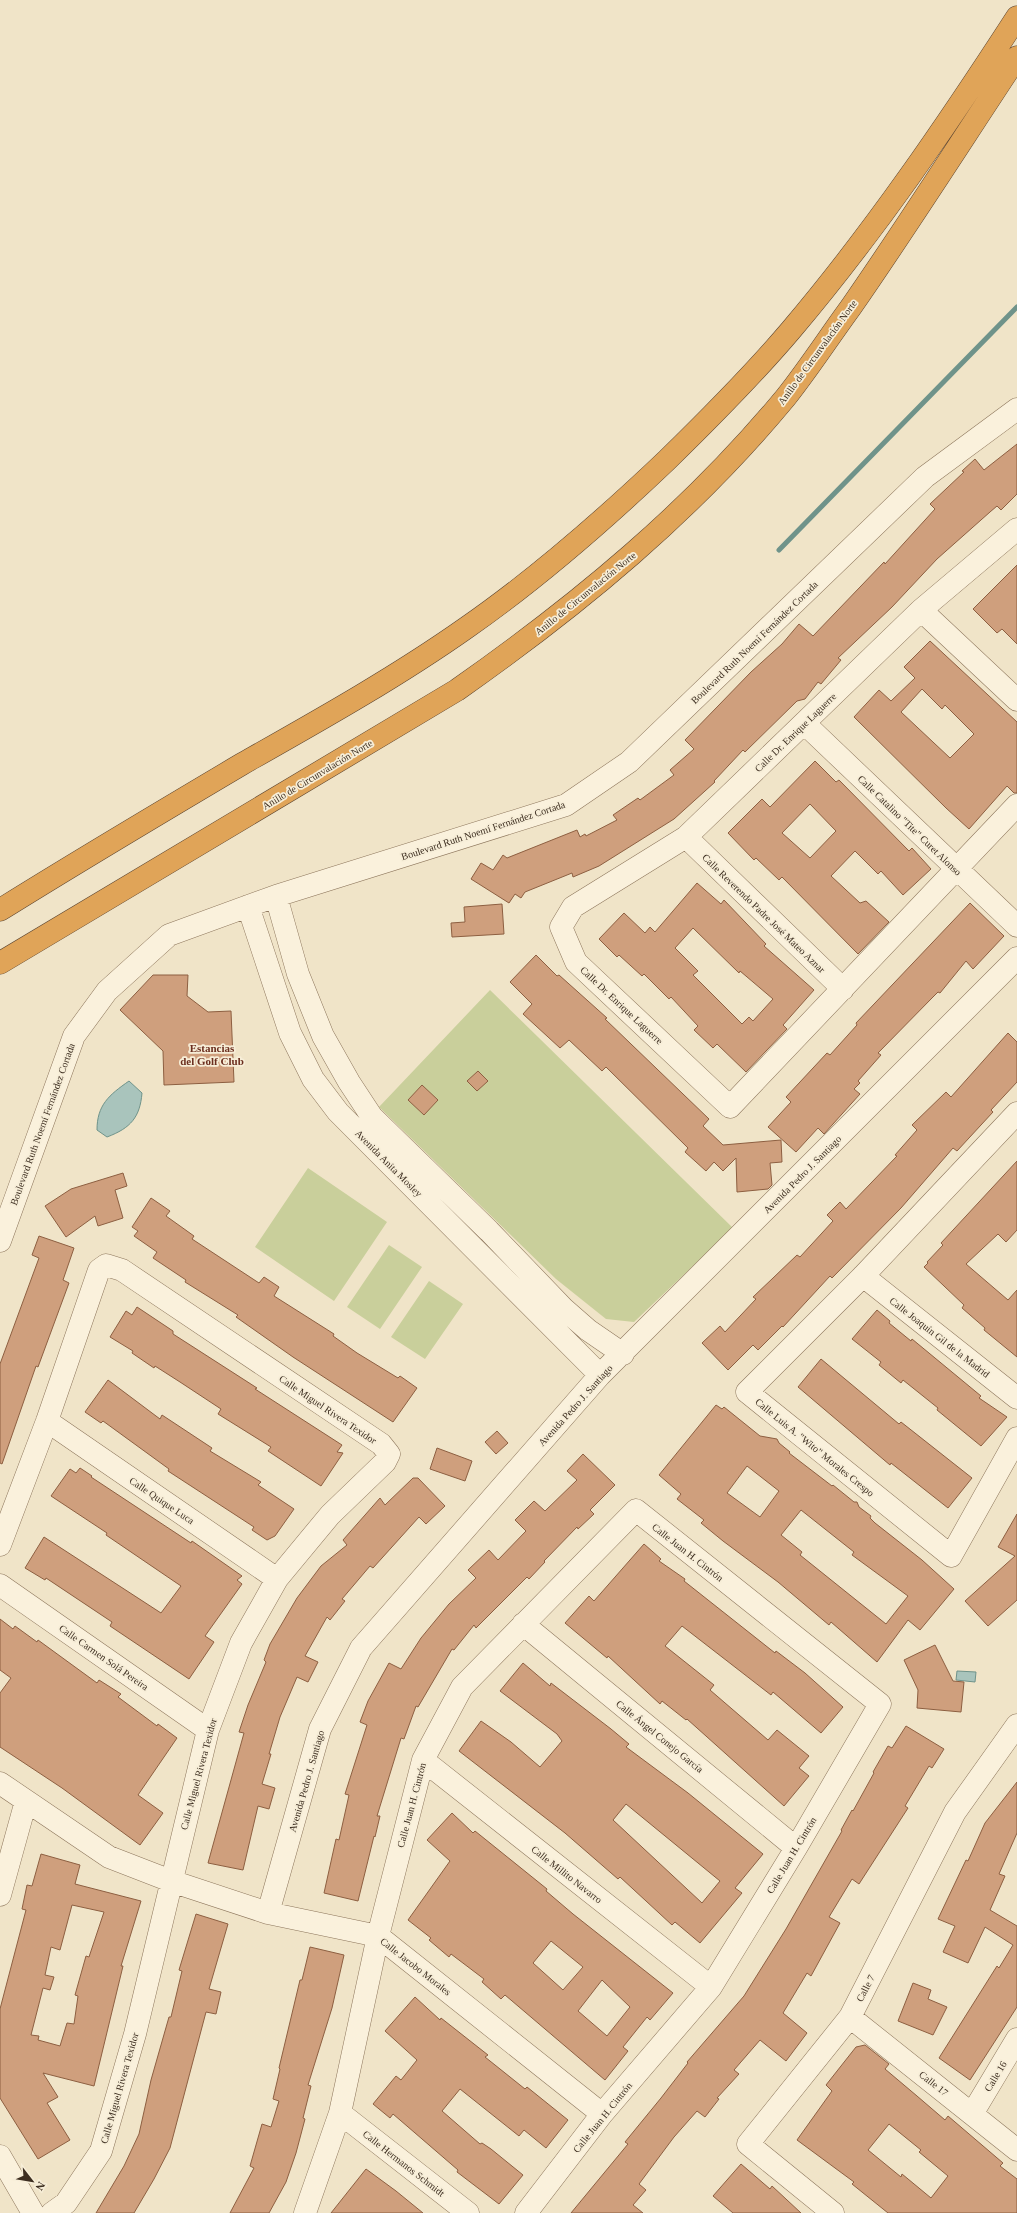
<svg xmlns="http://www.w3.org/2000/svg" width="1017" height="2213" font-family="Georgia,serif">
	<style>
		.green { fill: #c9cf9b }
		.water { fill: #a9c4bc; stroke: #6f938a }
		.lines { fill: none; stroke-linecap: round; stroke-linejoin: round }
		.stream { stroke: #6f938a; stroke-width: 5 }
		.building { fill: #cf9f7d; stroke: #8d5f41; fill-rule: evenodd }
		.minor-casing { stroke: #8d765c; stroke-width: 23 }
		.highway-casing { stroke: #5b4430; stroke-width: 23 }
		.minor { stroke: #faf1dc; stroke-width: 22 }
		.highway { stroke: #e0a458; stroke-width: 22 }
		.labels { text-anchor: middle; stroke-width: 3.5; stroke-linejoin: round; paint-order: stroke }
		.street-label { font-size: 10px; fill: #3d2e20; stroke: #f7eed8 }
		.neighbourhood-label { font-size: 11px; font-weight: bold; fill: #6b2e1e; stroke: #f7eed8 }
	</style>
	<rect width="100%" height="100%" fill="#f0e4c8"/>
	<path class="green" d="M 490,990 L 733,1228 L 634,1322 L 606,1319 L 556,1279 L 379,1107 Z
		M 308,1168 L 387,1222 L 334,1301 L 255,1247 Z
		M 389,1245 L 422,1267 L 380,1329 L 347,1307 Z
		M 429,1281 L 463,1304 L 425,1359 L 391,1337 Z"/>
	<path class="water" d="M 129,1081 L 142,1093 C 140,1117 131,1128 107,1137 L 97,1130 C 97,1105 109,1095 129,1081 Z
		M 957,1671 L 976,1672 L 975,1682 L 956,1680 Z"/>
	<g class="lines">
		<path class="stream" d="M 779,550 L 1017,307"/>
	</g>
	<path class="building" d="M 1017,444 L 1017,494 L 1001,510 L 997,506 L 990,512 L 937,559 L 892,607 L 838,658 L 841,660 L 821,684 L 818,682 L 805,699 L 797,701 L 745,752 L 743,750 L 714,781 L 715,782 L 674,819 L 599,866 L 573,877 L 572,873 L 525,892 L 521,898 L 515,894 L 509,903 L 471,879 L 481,863 L 493,870 L 503,855 L 507,858 L 577,830 L 580,837 L 585,834 L 586,836 L 617,820 L 613,815 L 638,798 L 640,800 L 674,775 L 670,770 L 694,749 L 685,740 L 751,672 L 782,644 L 799,624 L 813,636 L 884,562 L 885,564 L 935,509 L 930,504 L 964,472 L 962,471 L 975,459 L 984,470 Z
		M 1017,565 L 1017,644 L 1002,629 L 997,633 L 973,609 Z
		M 930,641 L 1017,722 L 1017,793 L 1014,793 L 1007,786 L 969,829 L 946,808 L 854,717 L 879,690 L 891,701 L 915,678 L 904,667 ZM 922,689 L 942,709 L 945,705 L 974,734 L 950,758 L 901,712 Z
		M 815,761 L 836,782 L 839,780 L 909,851 L 912,848 L 931,869 L 903,895 L 881,871 L 878,874 L 855,851 L 831,876 L 860,903 L 866,901 L 889,922 L 858,954 L 782,877 L 779,880 L 756,858 L 754,860 L 728,833 L 762,799 L 770,807 ZM 810,804 L 836,831 L 810,858 L 782,833 Z
		M 697,883 L 721,904 L 724,900 L 766,944 L 764,946 L 814,990 L 783,1025 L 787,1029 L 746,1072 L 717,1044 L 713,1048 L 694,1030 L 698,1026 L 671,997 L 669,999 L 644,974 L 642,976 L 619,955 L 617,957 L 599,939 L 624,913 L 645,933 L 650,927 L 655,932 ZM 693,928 L 739,973 L 740,971 L 773,999 L 753,1021 L 749,1017 L 742,1024 L 693,975 L 698,971 L 675,948 Z
		M 970,903 L 1004,936 L 973,969 L 966,961 L 940,993 L 938,992 L 932,998 L 878,1053 L 881,1055 L 858,1081 L 860,1083 L 854,1089 L 860,1094 L 824,1134 L 818,1128 L 796,1152 L 768,1127 L 791,1102 L 786,1097 L 827,1053 L 830,1055 L 857,1025 L 856,1023 Z
		M 502,904 L 504,934 L 452,937 L 451,923 L 465,922 L 464,907 Z
		M 536,955 L 557,976 L 559,975 L 607,1018 L 605,1019 L 709,1119 L 703,1126 L 723,1145 L 781,1140 L 782,1162 L 770,1163 L 772,1185 L 768,1189 L 737,1192 L 736,1158 L 723,1171 L 714,1162 L 706,1171 L 685,1152 L 688,1148 L 606,1067 L 602,1071 L 569,1040 L 560,1048 L 523,1014 L 532,1004 L 510,982 Z
		M 153,975 L 188,975 L 187,996 L 208,1012 L 231,1011 L 234,1082 L 164,1085 L 163,1051 L 120,1010 Z
		M 1008,1033 L 1017,1042 L 1017,1082 L 991,1110 L 993,1112 L 957,1151 L 953,1148 L 901,1208 L 832,1278 L 830,1276 L 783,1327 L 782,1326 L 758,1350 L 753,1345 L 728,1370 L 702,1343 L 720,1326 L 725,1332 L 756,1299 L 753,1297 L 773,1278 L 797,1255 L 800,1257 L 833,1221 L 827,1215 L 840,1202 L 846,1209 L 897,1156 L 895,1155 L 917,1130 L 912,1125 L 946,1092 L 951,1097 Z
		M 478,1071 L 488,1081 L 477,1091 L 467,1081 Z
		M 422,1085 L 438,1100 L 424,1115 L 408,1100 Z
		M 1017,1161 L 1017,1230 L 1006,1242 L 998,1234 L 966,1264 L 1008,1300 L 1017,1290 L 1017,1357 L 984,1330 L 985,1328 L 962,1308 L 964,1305 L 924,1267 L 928,1263 L 927,1262 L 943,1245 L 941,1243 Z
		M 123,1173 L 127,1186 L 115,1190 L 123,1218 L 98,1226 L 95,1216 L 66,1237 L 45,1206 L 71,1189 Z
		M 151,1198 L 170,1211 L 166,1216 L 194,1236 L 192,1239 L 259,1283 L 264,1277 L 279,1287 L 274,1296 L 334,1334 L 333,1336 L 357,1353 L 398,1378 L 400,1376 L 417,1388 L 393,1422 L 293,1357 L 236,1317 L 238,1315 L 185,1282 L 186,1280 L 153,1258 L 157,1252 L 134,1236 L 138,1231 L 132,1227 Z
		M 39,1236 L 74,1248 L 63,1280 L 69,1283 L 38,1367 L 36,1366 L 2,1464 L 0,1463 L 0,1364 L 39,1258 L 32,1255 Z
		M 137,1307 L 173,1331 L 173,1334 L 257,1388 L 255,1389 L 342,1445 L 337,1452 L 343,1453 L 321,1486 L 268,1451 L 271,1447 L 218,1414 L 221,1409 L 180,1382 L 155,1366 L 154,1368 L 132,1353 L 133,1351 L 110,1337 L 126,1311 L 132,1315 Z
		M 877,1310 L 890,1321 L 889,1323 L 911,1341 L 912,1339 L 981,1396 L 979,1398 L 1007,1417 L 981,1446 L 937,1410 L 938,1408 L 903,1380 L 901,1383 L 879,1365 L 881,1362 L 852,1339 Z
		M 821,1359 L 899,1424 L 901,1422 L 972,1478 L 948,1508 L 891,1463 L 890,1465 L 798,1387 Z
		M 108,1380 L 160,1419 L 162,1415 L 212,1448 L 210,1451 L 261,1482 L 258,1485 L 294,1509 L 275,1536 L 267,1540 L 252,1530 L 254,1527 L 168,1471 L 169,1469 L 103,1421 L 101,1423 L 85,1412 Z
		M 716,1405 L 722,1409 L 724,1407 L 760,1436 L 777,1439 L 779,1443 L 790,1452 L 789,1453 L 832,1486 L 833,1485 L 854,1502 L 857,1502 L 859,1507 L 871,1516 L 870,1518 L 875,1523 L 922,1560 L 954,1589 L 920,1630 L 908,1620 L 877,1662 L 831,1622 L 829,1625 L 778,1582 L 723,1541 L 701,1523 L 704,1520 L 677,1499 L 681,1494 L 659,1475 ZM 747,1466 L 779,1491 L 760,1517 L 727,1493 ZM 801,1510 L 854,1552 L 852,1555 L 908,1596 L 886,1624 L 800,1555 L 802,1552 L 781,1535 Z
		M 497,1431 L 508,1443 L 496,1454 L 485,1442 Z
		M 437,1448 L 472,1461 L 465,1481 L 430,1469 Z
		M 583,1454 L 615,1485 L 590,1510 L 594,1514 L 578,1529 L 577,1527 L 544,1561 L 545,1562 L 529,1579 L 527,1577 L 476,1628 L 474,1625 L 454,1650 L 452,1649 L 418,1707 L 416,1706 L 404,1739 L 401,1738 L 377,1816 L 380,1816 L 375,1837 L 374,1836 L 358,1901 L 324,1893 L 336,1839 L 339,1840 L 349,1795 L 345,1794 L 367,1725 L 360,1722 L 368,1701 L 389,1663 L 401,1669 L 421,1638 L 449,1604 L 476,1578 L 468,1570 L 489,1550 L 498,1560 L 526,1531 L 515,1520 L 534,1501 L 545,1511 L 577,1480 L 567,1471 Z
		M 80,1468 L 92,1476 L 91,1477 L 191,1543 L 192,1541 L 242,1576 L 237,1580 L 242,1584 L 205,1636 L 214,1642 L 189,1679 L 110,1626 L 112,1622 L 46,1578 L 45,1580 L 25,1568 L 44,1537 L 161,1613 L 181,1586 L 106,1535 L 107,1533 L 51,1496 L 70,1469 L 76,1473 Z
		M 413,1478 L 418,1478 L 445,1506 L 426,1524 L 419,1517 L 373,1568 L 370,1566 L 342,1599 L 345,1601 L 330,1620 L 327,1617 L 305,1656 L 318,1662 L 308,1682 L 297,1677 L 280,1717 L 269,1754 L 271,1754 L 262,1784 L 275,1788 L 269,1809 L 258,1806 L 243,1870 L 208,1863 L 244,1733 L 239,1732 L 248,1705 L 266,1662 L 264,1660 L 270,1644 L 297,1598 L 321,1566 L 347,1545 L 343,1540 L 380,1498 L 385,1505 Z
		M 1017,1514 L 1017,1600 L 988,1626 L 965,1601 L 1015,1556 L 998,1547 Z
		M 644,1544 L 661,1559 L 659,1561 L 685,1579 L 684,1581 L 775,1653 L 776,1651 L 805,1673 L 843,1707 L 821,1733 L 773,1692 L 771,1695 L 682,1626 L 665,1646 L 714,1685 L 710,1690 L 768,1740 L 777,1730 L 809,1756 L 799,1768 L 809,1776 L 784,1806 L 687,1719 L 686,1720 L 662,1701 L 660,1704 L 608,1656 L 607,1658 L 565,1623 L 589,1596 L 594,1601 Z
		M 0,1619 L 13,1629 L 15,1626 L 37,1642 L 38,1640 L 97,1683 L 99,1680 L 121,1694 L 118,1697 L 157,1726 L 158,1724 L 177,1738 L 138,1795 L 163,1813 L 140,1845 L 62,1788 L 0,1747 L 0,1693 L 11,1678 L 0,1670 Z
		M 935,1645 L 953,1681 L 964,1682 L 961,1712 L 917,1708 L 918,1690 L 904,1660 Z
		M 523,1663 L 550,1686 L 551,1683 L 611,1729 L 629,1744 L 626,1747 L 688,1793 L 763,1854 L 735,1888 L 742,1893 L 700,1943 L 675,1922 L 672,1925 L 620,1877 L 618,1879 L 565,1833 L 459,1751 L 481,1721 L 511,1742 L 540,1767 L 562,1741 L 557,1734 L 500,1691 ZM 626,1804 L 720,1881 L 702,1903 L 613,1820 Z
		M 906,1726 L 944,1749 L 932,1768 L 929,1766 L 905,1806 L 908,1808 L 859,1884 L 852,1879 L 829,1917 L 840,1923 L 811,1976 L 807,1973 L 783,2013 L 807,2033 L 786,2061 L 760,2040 L 734,2070 L 739,2074 L 717,2098 L 719,2099 L 705,2117 L 697,2111 L 674,2137 L 639,2184 L 646,2190 L 633,2205 L 643,2213 L 571,2213 L 628,2144 L 625,2142 L 661,2098 L 688,2063 L 687,2062 L 744,1996 L 786,1929 L 842,1831 L 841,1830 L 852,1810 L 853,1811 L 874,1773 L 873,1772 L 888,1746 L 892,1748 Z
		M 1017,1782 L 1017,1833 L 999,1874 L 1005,1876 L 990,1910 L 1017,1926 L 1017,2007 L 970,2080 L 939,2058 L 997,1966 L 999,1968 L 1013,1945 L 985,1927 L 968,1963 L 943,1952 L 955,1926 L 938,1919 L 966,1860 L 968,1861 L 985,1823 Z
		M 452,1813 L 473,1833 L 475,1831 L 547,1889 L 546,1891 L 573,1914 L 673,1993 L 650,2020 L 647,2017 L 623,2047 L 628,2051 L 605,2080 L 505,1995 L 501,1999 L 482,1982 L 484,1979 L 451,1954 L 449,1957 L 429,1940 L 431,1938 L 408,1920 L 450,1861 L 427,1840 ZM 551,1941 L 583,1967 L 563,1990 L 533,1963 ZM 602,1980 L 630,2007 L 607,2036 L 578,2011 Z
		M 41,1854 L 80,1865 L 75,1884 L 141,1901 L 121,1966 L 123,1966 L 94,2086 L 43,2073 L 58,2097 L 47,2103 L 70,2140 L 38,2159 L 0,2098 L 0,2009 L 26,1910 L 22,1909 L 27,1885 L 32,1886 ZM 72,1905 L 104,1912 L 89,1957 L 86,1956 L 75,1995 L 78,1996 L 74,2024 L 67,2023 L 60,2046 L 38,2040 L 39,2036 L 31,2035 L 43,1988 L 50,1990 L 54,1977 L 45,1975 L 51,1947 L 60,1950 Z
		M 196,1914 L 228,1924 L 209,1989 L 221,1992 L 216,2014 L 206,2012 L 170,2148 L 154,2179 L 134,2213 L 96,2213 L 124,2166 L 139,2134 L 151,2080 L 169,2017 L 171,2017 L 182,1971 L 179,1970 Z
		M 310,1947 L 344,1955 L 332,2008 L 308,2085 L 311,2086 L 303,2118 L 305,2119 L 296,2153 L 286,2182 L 269,2213 L 230,2213 L 254,2168 L 250,2166 L 262,2124 L 271,2127 L 279,2101 L 273,2099 L 280,2069 L 279,2068 L 300,1980 L 302,1980 Z
		M 913,1983 L 931,1990 L 928,1999 L 947,2007 L 933,2035 L 898,2021 Z
		M 415,1997 L 440,2020 L 441,2018 L 488,2055 L 485,2057 L 525,2089 L 527,2087 L 568,2120 L 546,2148 L 524,2130 L 519,2136 L 460,2089 L 442,2111 L 480,2144 L 482,2143 L 491,2149 L 523,2175 L 499,2204 L 457,2172 L 458,2170 L 393,2114 L 390,2118 L 373,2104 L 396,2076 L 401,2080 L 417,2060 L 385,2031 Z
		M 865,2045 L 889,2064 L 885,2069 L 917,2096 L 945,2120 L 948,2116 L 1003,2163 L 1000,2166 L 1017,2179 L 1017,2213 L 888,2213 L 852,2184 L 854,2182 L 797,2140 L 832,2091 L 826,2085 L 856,2047 ZM 889,2124 L 921,2150 L 919,2152 L 948,2176 L 931,2198 L 902,2174 L 901,2177 L 868,2150 Z
		M 741,2164 L 770,2189 L 772,2186 L 801,2213 L 733,2213 L 713,2196 Z
		M 366,2169 L 396,2191 L 423,2213 L 331,2213 Z"/>
	<g class="lines">
		<g class="minor-casing">
			<path id="minor" d="M 1017,529 L 921,610 L 686,837 L 573,907 L 561,927 L 576,962 L 730,1107 L 1017,805
				M 921,610 L 1017,700
				M 804,723 L 1017,926
				M 686,837 L 843,989
				M 276,896 L 298,974 L 323,1036 L 349,1082 L 372,1117 L 489,1231 L 564,1309 L 588,1330 L 623,1354
				M 248,906 L 290,1033 L 313,1079 L 338,1112 L 600,1375
				M 1017,1113 L 863,1276 L 747,1392 L 951,1556 L 1017,1438
				M 0,1241 L 74,1036 L 107,991 L 169,935 L 276,896 L 566,805 L 629,762 L 925,477 L 1017,409
				M 863,1276 L 1017,1398
				M 47,1421 L 277,1579
				M 0,1545 L 47,1421 L 99,1270 L 106,1265 L 122,1270 L 381,1444 L 389,1454 L 385,1462 L 330,1515 L 277,1579 L 241,1643 L 208,1730 L 135,2034 L 101,2151 L 66,2203 L 52,2213
				M 0,1585 L 208,1730
				M 523,1624 L 796,1848
				M 423,1760 L 711,1987
				M 0,1783 L 109,1857 L 171,1881 L 268,1913 L 378,1936 L 602,2114
				M 0,1895 L 26,1801
				M 268,1913 L 320,1729 L 361,1648 L 600,1375 L 1017,958
				M 850,2017 L 1017,2150
				M 340,2113 L 468,2213
				M 972,2114 L 1017,2039
				M 0,2156 L 33,2213
				M 305,2213 L 340,2113 L 378,1936 L 423,1760 L 462,1687 L 636,1510 L 880,1704 L 796,1848 L 711,1987 L 602,2114 L 526,2213
				M 833,2213 L 748,2144 L 850,2017 L 955,1812 L 1017,1725"/>
		</g>
		<g class="highway-casing">
			<path id="highway" d="M 0,910 C 80,860 161,812 242,764 C 318,721 395,678 466,628 C 538,578 604,520 667,460 C 710,418 752,376 791,330 C 874,232 947,125 1017,17
				M 0,963 L 457,690 C 578,605 691,512 786,397 C 809,368 829,337 851,307 C 908,225 962,140 1017,57"/>
		</g>
		<use href="#minor" class="minor"/>
		<use href="#highway" class="highway"/>
	</g>
	<g class="labels">
		<g class="street-label">
			<text transform="translate(817 352) rotate(-54)" y="4">Anillo de Circunvalación Norte</text>
			<text transform="translate(585 593) rotate(-39)" y="4">Anillo de Circunvalación Norte</text>
			<text transform="translate(754 642) rotate(-44)" y="4">Boulevard Ruth Noemí Fernández Cortada</text>
			<text transform="translate(795 732) rotate(-44)" y="4">Calle Dr. Enrique Laguerre</text>
			<text transform="translate(317 774) rotate(-31)" y="4">Anillo de Circunvalación Norte</text>
			<text transform="translate(910 825) rotate(44)" y="4">Calle Catalino "Tite" Curet Alonso</text>
			<text transform="translate(483 830) rotate(-18)" y="4">Boulevard Ruth Noemí Fernández Cortada</text>
			<text transform="translate(764 913) rotate(44)" y="4">Calle Reverendo Padre José Mateo Aznar</text>
			<text transform="translate(622 1005) rotate(43)" y="4">Calle Dr. Enrique Laguerre</text>
			<text transform="translate(42 1124) rotate(-70)" y="4">Boulevard Ruth Noemí Fernández Cortada</text>
			<text transform="translate(389 1163) rotate(45)" y="4">Avenida Anita Mosley</text>
			<text transform="translate(802 1174) rotate(-45)" y="4">Avenida Pedro J. Santiago</text>
			<text transform="translate(940 1337) rotate(38)" y="4">Calle Joaquín Gil de la Madrid</text>
			<text transform="translate(575 1405) rotate(-48)" y="4">Avenida Pedro J. Santiago</text>
			<text transform="translate(328 1409) rotate(34)" y="4">Calle Miguel Rivera Texidor</text>
			<text transform="translate(815 1447) rotate(39)" y="4">Calle Luis A. "Wito" Morales Crespo</text>
			<text transform="translate(162 1500) rotate(34)" y="4">Calle Quique Luca</text>
			<text transform="translate(688 1552) rotate(38)" y="4">Calle Juan H. Cintrón</text>
			<text transform="translate(104 1657) rotate(35)" y="4">Calle Carmen Solá Pereira</text>
			<text transform="translate(660 1736) rotate(39)" y="4">Calle Ángel Conejo García</text>
			<text transform="translate(198 1774) rotate(-75)" y="4">Calle Miguel Rivera Texidor</text>
			<text transform="translate(306 1781) rotate(-74)" y="4">Avenida Pedro J. Santiago</text>
			<text transform="translate(411 1805) rotate(-75)" y="4">Calle Juan H. Cintrón</text>
			<text transform="translate(791 1855) rotate(-59)" y="4">Calle Juan H. Cintrón</text>
			<text transform="translate(567 1874) rotate(38)" y="4">Calle Millito Navarro</text>
			<text transform="translate(416 1966) rotate(38)" y="4">Calle Jacobo Morales</text>
			<text transform="translate(865 1988) rotate(-63)" y="4">Calle 7</text>
			<text transform="translate(995 2076) rotate(-59)" y="4">Calle 16</text>
			<text transform="translate(934 2083) rotate(38)" y="4">Calle 17</text>
			<text transform="translate(119 2088) rotate(-74)" y="4">Calle Miguel Rivera Texidor</text>
			<text transform="translate(602 2117) rotate(-51)" y="4">Calle Juan H. Cintrón</text>
			<text transform="translate(404 2163) rotate(38)" y="4">Calle Hermanos Schmidt</text>
		</g>
		<g class="neighbourhood-label">
			<text x="212" y="1052">Estancias<tspan x="212" dy="13">del Golf Club</tspan></text>
		</g>
	</g>
	<g transform="translate(32 2181) rotate(121)" stroke="#f7eed8" stroke-width="3" paint-order="stroke">
	<path d="M0-3L7 15L0 10L-7 15Z" fill="#3d2e20"/>
	<text y="-6" font-size="11" font-weight="bold" text-anchor="middle" fill="#3d2e20">N</text>
	</g>
</svg>
